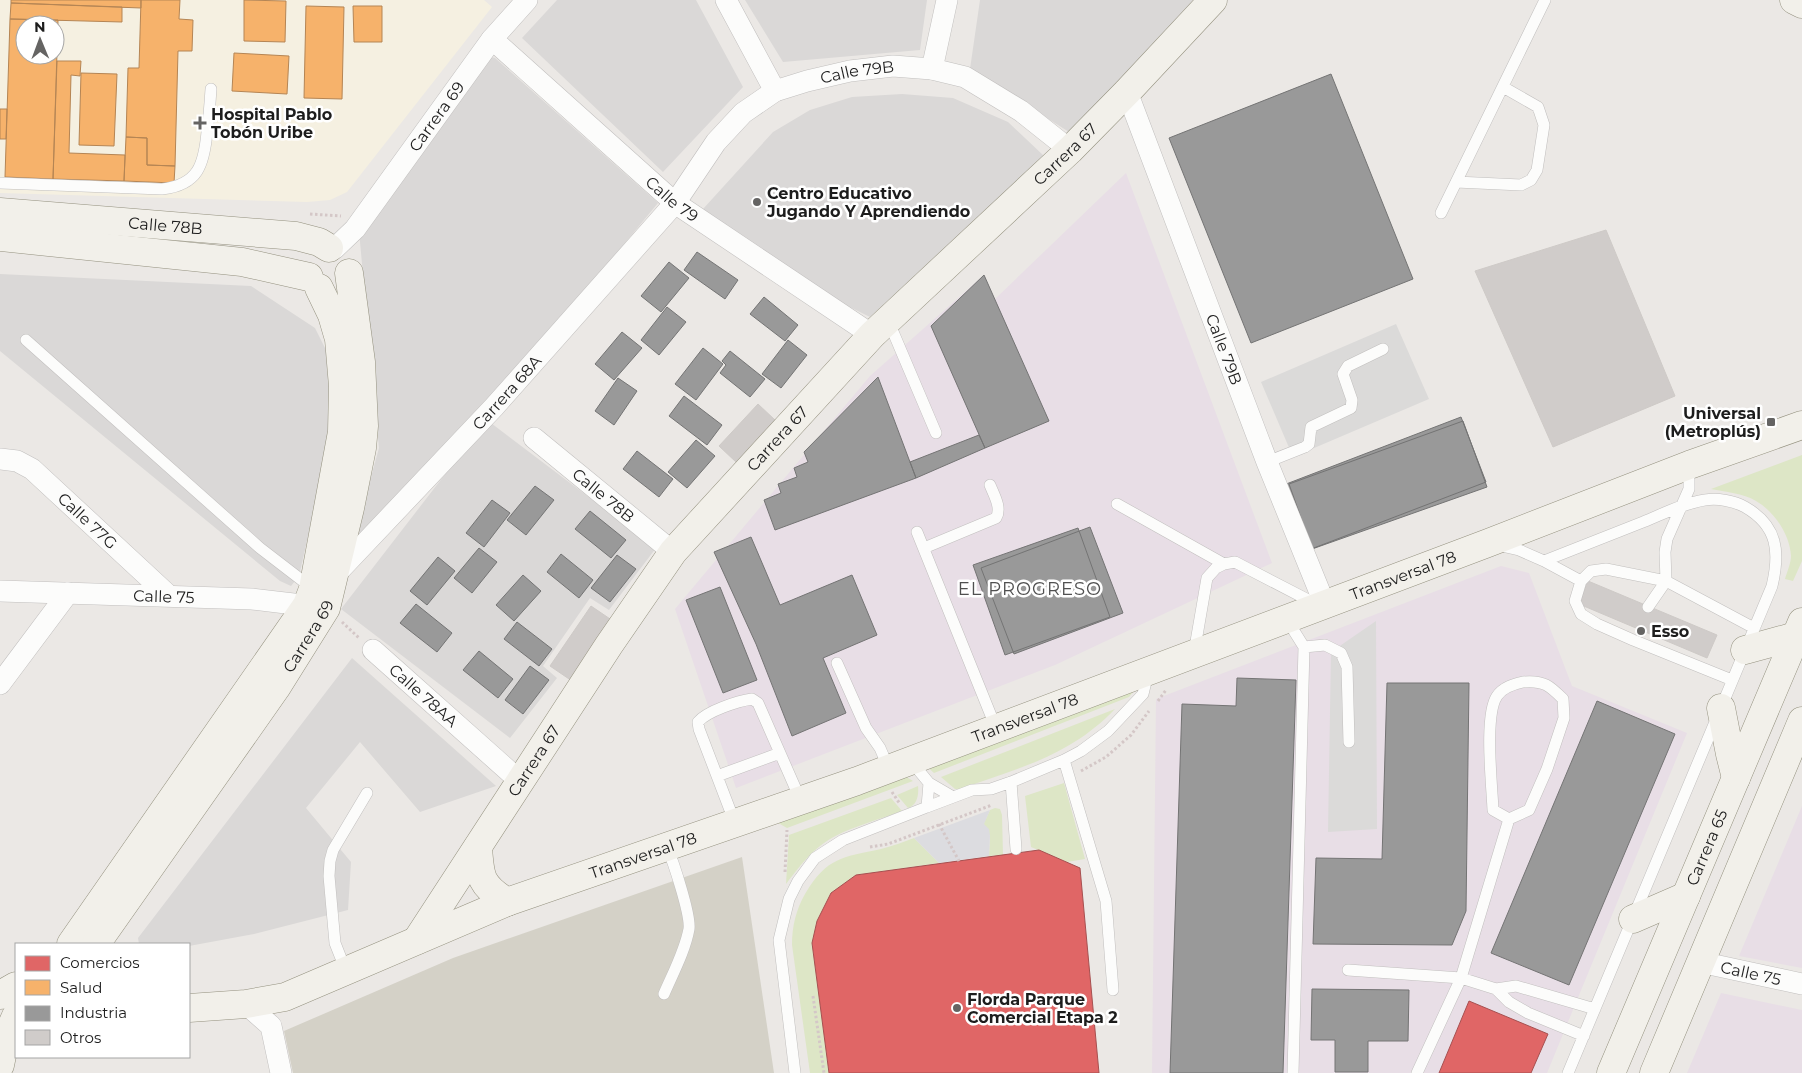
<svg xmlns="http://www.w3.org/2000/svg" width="1802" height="1073" font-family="Montserrat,sans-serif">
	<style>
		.residential { fill: #dad8d7 }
		.industrial { fill: #e8dee6 }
		.education { fill: #f5f0e1; fill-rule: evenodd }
		.construction { fill: #d4d1c7 }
		.grass { fill: #dde6c6 }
		.parking { fill: #dbdad9 }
		.plaza { fill: #dcdce0 }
		.shops { fill: #e06666; stroke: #a65050 }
		.health { fill: #f6b26b; stroke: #b58554; fill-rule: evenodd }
		.industry { fill: #999; stroke: #747474 }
		.building { fill: #d0ccca; stroke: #cecac7 }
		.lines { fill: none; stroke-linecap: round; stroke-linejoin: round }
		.lane-casing { stroke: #c1bfbe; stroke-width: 12 }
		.street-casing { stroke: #c1bfbe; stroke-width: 22 }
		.secondary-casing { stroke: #94917f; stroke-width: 29 }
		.path { stroke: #d4c7c7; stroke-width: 3; stroke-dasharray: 2.5 2.5; stroke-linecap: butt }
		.lane { stroke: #fcfcfb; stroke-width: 11 }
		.street { stroke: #fcfcfb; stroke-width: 21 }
		.secondary { stroke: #f2f0ea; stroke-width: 28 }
		.poi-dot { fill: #656463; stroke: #fff; stroke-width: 2 }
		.labels { text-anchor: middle; stroke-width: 5; stroke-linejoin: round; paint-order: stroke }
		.street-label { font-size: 16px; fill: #1d1d1d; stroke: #fff }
		.poi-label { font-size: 16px; font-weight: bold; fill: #1d1d1d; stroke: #fff; text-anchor: start }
		.neighbourhood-label { font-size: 18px; letter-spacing: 1px; fill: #505050; stroke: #fff }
	</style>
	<rect width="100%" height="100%" fill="#ebe8e5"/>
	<path class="residential" d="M 557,0 L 696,0 L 743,87 L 663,172 L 522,38 Z
		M 745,0 L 927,0 L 920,50 L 783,62 Z
		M 980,0 L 1196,0 L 1069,132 L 970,69 Z
		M 491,57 L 495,58 L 658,203 L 490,406 L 350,553 L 379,448 L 359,231 Z
		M 902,94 L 953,98 L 1008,122 L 1044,156 L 870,317 L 779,272 L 703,209 L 773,132 L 810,110 L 852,97 Z
		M 0,274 L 251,286 L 315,328 L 331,360 L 333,426 L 299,576 L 291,586 L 280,581 L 0,351 Z
		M 487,420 L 656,548 L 609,610 L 590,598 L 543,666 L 557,678 L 510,738 L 341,609 Z
		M 352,658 L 496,786 L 420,812 L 360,742 L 306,808 L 351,862 L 348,910 L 254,934 L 189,946 L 189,944 L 139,944 L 138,938 Z"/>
	<path class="industrial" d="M 1126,173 L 1272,563 L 1055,665 L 736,788 L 675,609 L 870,376 L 984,275 L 995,299 Z
		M 1501,566 L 1529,573 L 1572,686 L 1687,733 L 1547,1073 L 1152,1073 L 1156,699 Z
		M 1802,806 L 1802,968 L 1739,956 Z
		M 1721,993 L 1802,1010 L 1802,1073 L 1687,1073 Z"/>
	<path class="education" d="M 0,0 L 484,0 L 492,7 L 347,192 L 330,200 L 307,202 L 0,193 ZM 25,25 L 55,25 L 55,55 L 25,55 Z"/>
	<path class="construction" d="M 742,857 L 774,1073 L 293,1073 L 284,1031 L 453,958 Z"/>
	<path class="grass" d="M 1802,455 L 1802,561 L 1793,581 L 1785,579 C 1787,572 1791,563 1791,556 C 1790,535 1774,511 1756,501 C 1743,493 1725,492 1711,489 Z
		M 1138,686 L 1129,697 L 934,773 L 924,764 Z
		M 1115,709 C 1070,756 1019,768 960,789 L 955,789 L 941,777 Z
		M 905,776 L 913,781 L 787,828 L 773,820 Z
		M 1064,783 L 1085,859 L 1067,862 L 1031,847 L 1025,796 Z
		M 918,786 C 919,795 917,805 908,808 L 897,795 Z
		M 891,798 L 902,811 C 876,821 841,829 820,846 C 806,857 796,871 786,884 L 789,835 Z
		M 995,808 L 1000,809 L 1002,815 L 1003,855 L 989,856 L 990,836 L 983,825 L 990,810 Z
		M 914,838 L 939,863 L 856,875 L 831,893 L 817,921 L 812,943 L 829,1073 L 810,1073 L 792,945 C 792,926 796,910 805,894 C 827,857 843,857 881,849 C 893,846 903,842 914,838 Z"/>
	<path class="parking" d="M 1396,324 L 1429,399 L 1293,457 L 1261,382 Z
		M 1376,621 L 1377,829 L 1328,832 L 1331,652 Z"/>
	<path class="plaza" d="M 990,810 L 984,824 L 989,829 L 990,836 L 989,856 L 939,863 L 914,838 Z"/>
	<path class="shops" d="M 1039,850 L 1080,868 L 1099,1073 L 829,1073 L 812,943 L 817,921 L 831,893 L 856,875 Z
		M 1469,1001 L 1548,1034 L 1531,1073 L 1439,1073 Z"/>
	<path class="health" d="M 11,0 L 141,0 L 141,8 L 11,3 Z
		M 141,0 L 180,0 L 179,19 L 193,20 L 192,51 L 178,51 L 175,166 L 147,165 L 147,138 L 126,137 L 128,68 L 139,68 Z
		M 244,0 L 286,1 L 285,42 L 244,41 Z
		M 11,3 L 122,7 L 122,22 L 10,19 Z
		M 306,6 L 344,7 L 342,99 L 304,98 Z
		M 353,6 L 382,6 L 382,42 L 354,42 Z
		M 10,19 L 58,20 L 53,179 L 5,177 ZM 25,25 L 55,25 L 55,55 L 25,55 Z
		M 234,53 L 289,56 L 287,94 L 232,91 Z
		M 57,61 L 81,61 L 80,76 L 71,75 L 69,153 L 125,155 L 124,181 L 53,179 Z
		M 81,73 L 117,74 L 114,146 L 79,145 Z
		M 0,109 L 7,109 L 6,139 L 0,139 Z
		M 126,137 L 147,138 L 147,165 L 175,166 L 174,183 L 124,181 Z"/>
	<path class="industry" d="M 1331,74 L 1413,279 L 1251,343 L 1169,138 Z
		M 697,252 L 738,280 L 725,299 L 684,270 Z
		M 669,262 L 689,278 L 661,312 L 641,296 Z
		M 984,275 L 1049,421 L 985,448 L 931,326 Z
		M 764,297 L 798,325 L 785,341 L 750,314 Z
		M 667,307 L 686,322 L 659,355 L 641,340 Z
		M 622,332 L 642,348 L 614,380 L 595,364 Z
		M 788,340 L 807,355 L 781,388 L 762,374 Z
		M 703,348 L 723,364 L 696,400 L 675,384 Z
		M 730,351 L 765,379 L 750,397 L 720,373 L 726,365 L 722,361 Z
		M 878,377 L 916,478 L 775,530 L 764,500 L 781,493 L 778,484 L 797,477 L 794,468 L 808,462 L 804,452 Z
		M 618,378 L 637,391 L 614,425 L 595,411 Z
		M 684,396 L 722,425 L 707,445 L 669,416 Z
		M 1461,417 L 1486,482 L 1306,551 L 1281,486 Z
		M 1463,421 L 1487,487 L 1312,549 L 1289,484 Z
		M 979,435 L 985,448 L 916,478 L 910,462 Z
		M 696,440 L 715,456 L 687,488 L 668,472 Z
		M 637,451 L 673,479 L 659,497 L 623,469 Z
		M 535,486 L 554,500 L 526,535 L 507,520 Z
		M 492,500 L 510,513 L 484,547 L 466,533 Z
		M 590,511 L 626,540 L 611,558 L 575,529 Z
		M 1090,527 L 1123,613 L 1014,654 L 981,568 Z
		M 1078,528 L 1110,617 L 1005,655 L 973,565 Z
		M 751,537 L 780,605 L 852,575 L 877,635 L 823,658 L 846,713 L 792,736 L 756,644 L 714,552 Z
		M 479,548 L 497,562 L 472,593 L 454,578 Z
		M 561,554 L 593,580 L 579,598 L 547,572 Z
		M 617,555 L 636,569 L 610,602 L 591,588 Z
		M 438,557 L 455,571 L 427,605 L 410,591 Z
		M 523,575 L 541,591 L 514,621 L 496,605 Z
		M 720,587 L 757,680 L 723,693 L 686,600 Z
		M 416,604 L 452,633 L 437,652 L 400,623 Z
		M 517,622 L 552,649 L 539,666 L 504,639 Z
		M 479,651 L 513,679 L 498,698 L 463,670 Z
		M 530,666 L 549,680 L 523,714 L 505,700 Z
		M 1237,678 L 1296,680 L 1283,1073 L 1170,1073 L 1182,704 L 1236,706 Z
		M 1387,683 L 1469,683 L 1466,911 L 1452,945 L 1313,944 L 1316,858 L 1382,859 Z
		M 1597,701 L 1675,734 L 1569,985 L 1491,953 Z
		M 1312,989 L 1409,990 L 1408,1041 L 1368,1041 L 1368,1072 L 1335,1072 L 1335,1040 L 1311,1040 Z"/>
	<path class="building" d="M 1606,230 L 1675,396 L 1553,447 L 1475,271 Z
		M 758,404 L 775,420 L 736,462 L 719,446 Z
		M 1588,581 L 1717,635 L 1707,658 L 1579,604 Z
		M 591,606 L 616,623 L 575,683 L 550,666 Z"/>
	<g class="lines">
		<g class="lane-casing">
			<path id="lane" d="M 1456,182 L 1521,185 L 1531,180 L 1537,170 L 1544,125 L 1538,107 L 1503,87
				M 0,183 L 162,189 C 198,185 204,165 207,132 C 209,118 210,104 211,89
				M 1441,213 L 1545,0
				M 888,320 L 936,433
				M 26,340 L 260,548 L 312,588
				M 1267,462 L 1305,447 L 1309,444 L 1311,427 L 1351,408 L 1352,400 L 1343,374 L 1348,366 L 1383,349
				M 1689,465 L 1689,489 L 1667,539 L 1665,552 L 1666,581 L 1754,628
				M 1117,504 L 1224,564
				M 917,532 L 996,728
				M 1497,545 L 1519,550 L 1544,561 C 1577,548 1610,535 1643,522 C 1663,514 1684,503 1705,500 C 1718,498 1734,501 1745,507 C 1778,526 1780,552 1772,586 L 1568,1073
				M 924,548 L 996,518 C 1002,508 994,495 990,485
				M 1544,561 L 1581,581 L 1575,601 L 1581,614 L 1597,624 L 1633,640 L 1732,680
				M 1581,581 L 1591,571 L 1606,569 L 1666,581 L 1648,607
				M 1288,618 L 1294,631 L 1304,647 L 1293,1073
				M 1304,647 L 1325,645 L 1341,653 L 1347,667 L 1349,742
				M 1194,653 L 1207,578 L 1216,568 L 1224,564 L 1235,562 L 1316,604
				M 837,663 L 866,728 L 880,748 L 889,769
				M 1064,760 L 1106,901 L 1113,990
				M 717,776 L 780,753
				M 1011,782 L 1016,849
				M 929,783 L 953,797
				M 927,807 L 972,790 L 991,789 L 1011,782 L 1064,760 L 1081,751 L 1108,731 L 1143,694 L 1148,673
				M 735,823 L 699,729 L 698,722 C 707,711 738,701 752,699 L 758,703 L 801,801
				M 1348,970 L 1461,978 L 1496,989 L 1516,986 L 1595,1009
				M 346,971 L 335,943 L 329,876 L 330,861 L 333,850 L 367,793
				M 1496,989 L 1509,1002 L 1528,1013 L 1584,1036
				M 664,994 C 673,973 685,951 689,929 C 691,915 673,861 667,847
				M 795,1073 L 779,940 L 789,899 L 798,881 L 815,858 L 843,840 L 927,807 L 929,783 L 911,761
				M 1417,1073 L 1461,978 L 1509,819 L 1529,810 L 1547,769 L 1564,718 L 1563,699 C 1550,686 1544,680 1523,682 C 1514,684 1503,687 1497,696 C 1484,715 1492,785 1493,810 L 1509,819"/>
		</g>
		<g class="street-casing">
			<g id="street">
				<path d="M 726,0 L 775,91"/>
				<path id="s1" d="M 492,39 L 675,203 L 872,335"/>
				<path d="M 932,69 L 947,0"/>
				<path id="s2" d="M 1127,92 L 1267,462 L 1325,605"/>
				<path id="s3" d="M 334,249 L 355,229 L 492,39 L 527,0"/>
				<path id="s4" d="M 534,438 L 673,552"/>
				<path id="s5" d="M 0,459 L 17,461 L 32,469 L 168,595"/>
				<path id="s6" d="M 334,576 L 494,407 L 675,203 L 716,142 L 743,113 L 775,91 L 807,81 L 850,71 L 893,66 L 932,69 L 965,77 L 1021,111 L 1070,150"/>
				<path id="s7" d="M 0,591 L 252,599 L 319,607"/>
				<path id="s8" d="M 373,650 L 521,782"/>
				<path d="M 0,684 L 68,593"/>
				<path id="s9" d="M 1700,962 L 1802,984"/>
				<path d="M 246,1004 L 271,1026 L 281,1073"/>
			</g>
		</g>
		<g class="secondary-casing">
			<g id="secondary">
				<path d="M 1794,0 L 1802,4"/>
				<path id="s10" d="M 0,212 L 296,236 L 319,242 L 329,248"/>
				<path d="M 0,237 L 242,262 L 309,277"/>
				<path d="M 1745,650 L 1796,636"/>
				<path d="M 1721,708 L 1730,754 L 1736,778"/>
				<path d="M 478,847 C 480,877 480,885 507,902"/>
				<path d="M 1633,919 L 1686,896"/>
				<path id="s11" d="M 417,940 L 609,645 L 673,552 L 872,335 L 1070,150 L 1127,92 L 1213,0"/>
				<path d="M 71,944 L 307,605 L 313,589 L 342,432 L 343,386 L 339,339 L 332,315 L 319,288"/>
				<path id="s12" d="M 96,944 L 276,688 L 326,608 L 350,508 L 362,448 L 364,426 L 361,362 L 349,273"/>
				<path d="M 0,995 L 16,986"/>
				<path id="s13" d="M 189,1008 L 246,1004 L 285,997 L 507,902 L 857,781 L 1488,543 L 1689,465 L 1802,425"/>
				<path d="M 0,1065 L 5,1041 L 16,1016"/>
				<path id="s14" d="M 1611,1073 L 1802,622"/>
				<path d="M 1654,1073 L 1802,721"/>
			</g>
		</g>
		<path class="path" d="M 310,214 L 341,216
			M 342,622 L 359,638
			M 1158,701 L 1166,690
			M 1081,771 L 1106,757 L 1131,735 L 1149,711
			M 892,792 L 900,804
			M 939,824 L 959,861
			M 870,847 L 888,844 L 992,805
			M 785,872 L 787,830
			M 813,996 L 824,1073"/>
		<use href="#lane" class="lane"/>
		<use href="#street" class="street"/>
		<use href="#secondary" class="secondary"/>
	</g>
	<g class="poi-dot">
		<path d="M197.5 115.5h5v5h5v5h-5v5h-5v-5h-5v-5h5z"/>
		<circle cx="757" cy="202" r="5"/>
		<rect x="1766" y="417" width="10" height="10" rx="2.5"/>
		<circle cx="1641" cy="631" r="5"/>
		<circle cx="957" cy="1008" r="5"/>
	</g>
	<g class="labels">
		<g class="street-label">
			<text dy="6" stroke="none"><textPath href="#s6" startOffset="742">Calle 79B</textPath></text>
			<text dy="6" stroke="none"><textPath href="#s3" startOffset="168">Carrera 69</textPath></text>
			<text dy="6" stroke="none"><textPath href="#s11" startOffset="1024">Carrera 67</textPath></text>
			<text dy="6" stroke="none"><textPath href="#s1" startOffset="241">Calle 79</textPath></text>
			<text dy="6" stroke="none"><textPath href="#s10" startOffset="166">Calle 78B</textPath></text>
			<text dy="6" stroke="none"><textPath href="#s2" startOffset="275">Calle 79B</textPath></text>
			<text dy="6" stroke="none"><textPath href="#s6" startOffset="252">Carrera 68A</textPath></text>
			<text dy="6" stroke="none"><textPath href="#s11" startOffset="619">Carrera 67</textPath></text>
			<text dy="6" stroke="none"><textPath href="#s4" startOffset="90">Calle 78B</textPath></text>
			<text dy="6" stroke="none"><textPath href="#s5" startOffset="110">Calle 77G</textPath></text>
			<text dy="6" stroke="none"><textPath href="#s13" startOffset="1292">Transversal 78</textPath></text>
			<text dy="6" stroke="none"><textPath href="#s7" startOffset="164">Calle 75</textPath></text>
			<text dy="6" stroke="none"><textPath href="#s12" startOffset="374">Carrera 69</textPath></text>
			<text dy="6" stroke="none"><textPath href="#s8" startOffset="68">Calle 78AA</textPath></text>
			<text dy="6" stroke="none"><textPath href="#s13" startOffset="888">Transversal 78</textPath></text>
			<text dy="6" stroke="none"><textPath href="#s11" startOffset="214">Carrera 67</textPath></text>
			<text dy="6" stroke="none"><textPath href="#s14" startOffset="245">Carrera 65</textPath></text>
			<text dy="6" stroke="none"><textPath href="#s13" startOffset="482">Transversal 78</textPath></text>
			<text dy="6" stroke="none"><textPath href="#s9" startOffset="52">Calle 75</textPath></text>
		</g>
		<g class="poi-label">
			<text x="211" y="120">Hospital Pablo<tspan x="211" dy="18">Tobón Uribe</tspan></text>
			<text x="767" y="199">Centro Educativo<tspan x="767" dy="18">Jugando Y Aprendiendo</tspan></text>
			<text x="1761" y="419" text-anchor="end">Universal<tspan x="1761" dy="18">(Metroplús)</tspan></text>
			<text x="1651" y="637">Esso</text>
			<text x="967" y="1005">Florda Parque<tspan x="967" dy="18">Comercial Etapa 2</tspan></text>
		</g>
		<g class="neighbourhood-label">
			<text x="1030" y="595">EL PROGRESO</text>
		</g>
	</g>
	<rect x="15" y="943" width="175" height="115" fill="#ffffff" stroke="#a5a5a5"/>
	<rect x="25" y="956" width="25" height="15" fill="#e06666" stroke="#a5a5a5"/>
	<text x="60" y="968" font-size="15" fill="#1d1d1d">Comercios</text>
	<rect x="25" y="980" width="25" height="15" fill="#f6b26b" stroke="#a5a5a5"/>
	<text x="60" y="993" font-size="15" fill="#1d1d1d">Salud</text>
	<rect x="25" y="1006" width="25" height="15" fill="#999999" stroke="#a5a5a5"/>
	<text x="60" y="1018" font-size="15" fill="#1d1d1d">Industria</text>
	<rect x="25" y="1030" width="25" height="15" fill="#d0ccca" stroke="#a5a5a5"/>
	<text x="60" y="1043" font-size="15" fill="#1d1d1d">Otros</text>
	<g transform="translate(40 40) rotate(359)"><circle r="24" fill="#ffffff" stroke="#a5a5a5"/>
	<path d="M0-4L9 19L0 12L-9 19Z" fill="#656463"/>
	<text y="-8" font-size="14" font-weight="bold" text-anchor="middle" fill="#1d1d1d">N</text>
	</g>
</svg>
